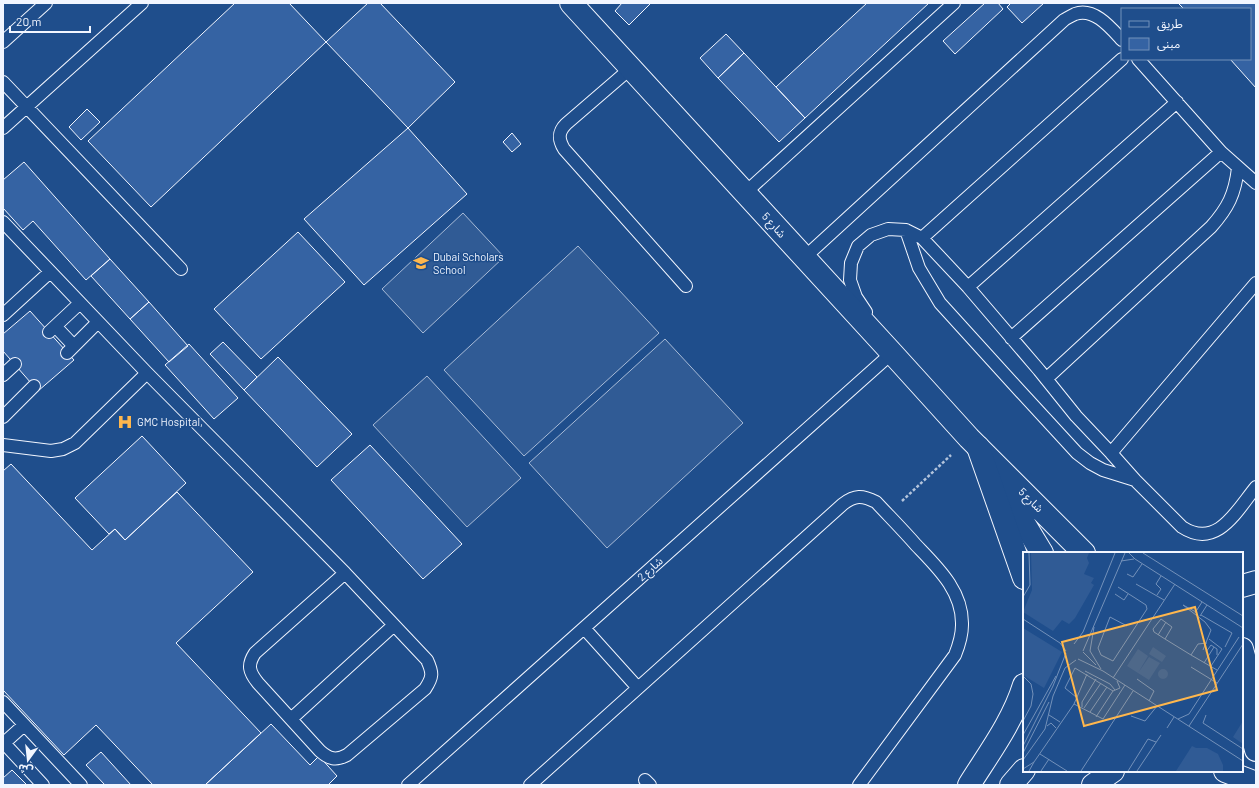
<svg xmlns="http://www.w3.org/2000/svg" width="1259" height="788" font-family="Barlow,'Noto Sans Arabic',sans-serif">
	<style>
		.built { fill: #305b95; stroke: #a8bbd7 }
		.building { fill: #3563a3; stroke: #f2f6ff }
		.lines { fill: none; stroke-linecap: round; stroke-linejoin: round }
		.service-casing { stroke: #f2f6ff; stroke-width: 14 }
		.minor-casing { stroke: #f2f6ff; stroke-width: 24 }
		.tertiary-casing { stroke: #f2f6ff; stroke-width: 24 }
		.path { stroke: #b3c4dc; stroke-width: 2.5; stroke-dasharray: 3 2; stroke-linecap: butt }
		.service { stroke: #1f4e8c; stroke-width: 12 }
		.minor { stroke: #1f4e8c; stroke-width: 22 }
		.tertiary { stroke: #1f4e8c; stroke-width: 22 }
		.labels { text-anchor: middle; stroke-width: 3; stroke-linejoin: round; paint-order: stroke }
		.street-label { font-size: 11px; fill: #f2f6ff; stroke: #1f4e8c }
		.poi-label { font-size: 11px; fill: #f2f6ff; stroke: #1f4e8c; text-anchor: start }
		.inset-road { fill: none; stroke: #7391ba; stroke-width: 1 }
		.view { fill: #ffb74d; fill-opacity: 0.15; stroke: #ffb74d; stroke-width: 2 }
		.inset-edge { fill: none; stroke: #f2f6ff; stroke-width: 2 }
	</style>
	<rect width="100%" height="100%" fill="#1f4e8c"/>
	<path class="built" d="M 463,213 L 504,257 L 423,333 L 382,289 Z
		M 578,246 L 659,333 L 524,456 L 444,370 Z
		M 665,339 L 743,423 L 607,548 L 529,463 Z
		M 427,376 L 521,478 L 467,527 L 373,425 Z"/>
	<path class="building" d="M 235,3 L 289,3 L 326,42 L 151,207 L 88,141 Z
		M 368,3 L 380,3 L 455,82 L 408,128 L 326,42 Z
		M 622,3 L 649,3 L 650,4 L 629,25 L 615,11 Z
		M 867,3 L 929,3 L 805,118 L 776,87 Z
		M 985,3 L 998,3 L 1003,9 L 955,54 L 943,41 Z
		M 1011,3 L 1044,3 L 1022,23 L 1007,7 Z
		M 1178,3 L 1256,3 L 1256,88 L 1230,59 L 1250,59 L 1250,9 L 1184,9 Z
		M 726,34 L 744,53 L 718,78 L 700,58 Z
		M 744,53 L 805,118 L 779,142 L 718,78 Z
		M 87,109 L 100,122 L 81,140 L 69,127 Z
		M 408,128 L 467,194 L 364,285 L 304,219 Z
		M 512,133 L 521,144 L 512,152 L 503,142 Z
		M 24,162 L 110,259 L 86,280 L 33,221 L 23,230 L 3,208 L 3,180 Z
		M 298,232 L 345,282 L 261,359 L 214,309 Z
		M 110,259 L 149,302 L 130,319 L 91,276 Z
		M 149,302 L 188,346 L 169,362 L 130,319 Z
		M 30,311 L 74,360 L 38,391 L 3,351 L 3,334 Z
		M 223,342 L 257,377 L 244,390 L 210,354 Z
		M 189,344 L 238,398 L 214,419 L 165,365 Z
		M 278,357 L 352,434 L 317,467 L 244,390 Z
		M 142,436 L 186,483 L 125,540 L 115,529 L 109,534 L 75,498 Z
		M 370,445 L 462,544 L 423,579 L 331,480 Z
		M 11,464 L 92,550 L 115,529 L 125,540 L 177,492 L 253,572 L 176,643 L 261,733 L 205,785 L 153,785 L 96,725 L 64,755 L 3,690 L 3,471 Z
		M 271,724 L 310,765 L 319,756 L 337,776 L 328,785 L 205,785 Z
		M 101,752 L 131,785 L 105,785 L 86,765 Z
		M 12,770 L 27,785 L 3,785 L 3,778 Z"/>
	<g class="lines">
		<g class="service-casing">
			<path id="service" d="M 3,42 L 46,3
				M 1138,59 L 1221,152 L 1256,183
				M 631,68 L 566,124 C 558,132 558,139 564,149 L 686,286
				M 3,82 L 181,269
				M 3,128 L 142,3
				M 745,193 L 954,3
				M 3,222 L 147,373 L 345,573 L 427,660 C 433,673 433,677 425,689 L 347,755 C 336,761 329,759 320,751 L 258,683 C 249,672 247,665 255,653 L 345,573
				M 906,230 L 919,268 L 940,303 L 1019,390 L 1077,453 L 1090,463 L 1103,470 L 1135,480
				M 922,238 L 1122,59
				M 804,258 L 1064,20 C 1067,18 1071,16 1075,14 C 1094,7 1111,28 1122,40
				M 968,287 L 1177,102
				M 866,312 L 856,297 L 850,280 L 851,263 L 858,246 L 871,235 L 888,229 L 906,230 L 922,238 L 968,287 L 1039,370 L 1076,416 L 1111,453 L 1135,480 L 1182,527 C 1217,550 1237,510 1256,487
				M 3,315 L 50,272
				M 56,327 L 74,346
				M 49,332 L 80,303
				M 1011,338 L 1221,152
				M 67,353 L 98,322
				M 3,375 L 15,364
				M 1046,379 L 1211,227 C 1228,208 1235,194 1238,168
				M 3,417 L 34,386
				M 3,445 L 51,451 L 63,449 L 75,443 L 147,373
				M 1111,453 L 1256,283
				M 584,628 L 638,688
				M 3,702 L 81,785
				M 291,719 L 394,625
				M 4,743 L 43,785
				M 3,744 L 24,725
				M 645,780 L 650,785
				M 408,785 L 892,353 L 890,350
				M 530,785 L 843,504 C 855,495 862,495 876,502 C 889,516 903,530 916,545 C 937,567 963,591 962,625 C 962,635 959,645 955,655 L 859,785"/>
		</g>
		<g class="minor-casing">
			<path id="minor" d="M 571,3 L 892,353 L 969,438 L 1084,553
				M 996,477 L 1042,553
				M 1244,698 L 1246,713 L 1256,750
				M 1225,771 L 1256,783"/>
		</g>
		<g class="tertiary-casing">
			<path id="tertiary" d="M 978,447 L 1024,578
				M 1242,586 L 1256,582
				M 1242,649 C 1247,665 1250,685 1242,701
				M 969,785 C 989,753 1013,721 1024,685
				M 1011,785 L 1024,770
				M 1093,785 L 1113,771"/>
		</g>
		<path class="path" d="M 902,501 L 951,455"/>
		<use href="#service" class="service"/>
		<use href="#minor" class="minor"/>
		<use href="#tertiary" class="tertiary"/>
	</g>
	<defs>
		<g id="school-bare" transform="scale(1.2)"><path d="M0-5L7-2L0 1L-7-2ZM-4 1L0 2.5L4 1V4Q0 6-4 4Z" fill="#ffb74d" stroke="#1f4e8c" stroke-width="2.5" paint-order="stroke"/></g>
		<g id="hospital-bare" transform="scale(1.2)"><path d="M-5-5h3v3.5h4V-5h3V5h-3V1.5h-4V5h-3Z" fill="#ffb74d" stroke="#1f4e8c" stroke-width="2.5" paint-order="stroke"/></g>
	</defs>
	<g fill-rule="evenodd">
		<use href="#school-bare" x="421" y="263"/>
		<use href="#hospital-bare" x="125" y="422"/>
	</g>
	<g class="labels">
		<g class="street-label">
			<text transform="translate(774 225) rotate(48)" y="4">شارع 5</text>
			<text transform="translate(1031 500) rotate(45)" y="4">شارع 5</text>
			<text transform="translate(650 569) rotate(-42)" y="4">شارع 2</text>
		</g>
		<g class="poi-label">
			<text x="433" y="261">Dubai Scholars<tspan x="433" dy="13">School</tspan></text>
			<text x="137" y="426">GMC Hospital,</text>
		</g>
	</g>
	<g transform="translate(1023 552)">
		<rect width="220" height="220" fill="#1f4e8c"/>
		<path d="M 8,1 L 66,1 L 64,6 L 66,11 L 61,22 L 71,26 L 68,31 L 71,33 L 52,66 L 46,72 L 39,68 L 30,79 L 0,60 L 9,38 ZM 0,76 L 39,100 L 21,136 L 0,123 ZM 130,95 L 143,104 L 139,110 L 126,102 ZM 115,97 L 125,104 L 115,121 L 104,114 ZM 126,105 L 137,111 L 126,128 L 115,121 ZM135 122a5 5 0 1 1 10 0a5 5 0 1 1-10 0ZM 220,169 L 220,192 L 210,185 ZM 169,194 L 173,196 L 184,196 L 195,202 L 200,213 L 200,219 L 153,219 Z" fill="#305b95"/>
		<path class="inset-road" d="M 106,1 L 112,7 L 220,76M 120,1 L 220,64M 98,9 L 111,7M 104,22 L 110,25 L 119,12M 113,32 L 141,48M 95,35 L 123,53 L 124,57 L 90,109 L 78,103 L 75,96 L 87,65 L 104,74M 92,42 L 101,48 L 105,42M 134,43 L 138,37 L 133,32 L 138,24M 0,45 L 7,33 L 6,1M 173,60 L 160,53 L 182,70 L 188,78 L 180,98M 172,61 L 179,50M 178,63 L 209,81 L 202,95M 177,64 L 184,53M 0,67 L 37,91 L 43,99M 71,75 L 67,99 L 78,117M 135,83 L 143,70M 142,87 L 149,75 L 138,67 L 130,77 L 131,80 L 142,87 L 168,103 L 194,118M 186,87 L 199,97 L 188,114M 51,92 L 60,80 L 92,1M 60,99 L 102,1M 60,100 L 73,113M 183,100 L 188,93 L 194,97 L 194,103M 168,103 L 175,92 L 184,91M 55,107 L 80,119 L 220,209M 181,111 L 191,95M 168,115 L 194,131M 62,119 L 87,132 L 92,138M 0,124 L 8,132 L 10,142 L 8,154 L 0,169M 90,126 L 152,32M 114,127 L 131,139 L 126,149M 53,145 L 42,136 L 52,116 L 90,139 L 97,136 L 94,129M 51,152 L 80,167 L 102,133M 59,155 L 59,150 L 73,127M 61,156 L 78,131M 67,160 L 84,135M 26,163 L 37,170M 183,163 L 180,171 L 220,197M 108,164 L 122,169 L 134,154M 73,165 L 90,139M 155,167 L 166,162 L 216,85M 24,174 L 28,171 L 33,176M 166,174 L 220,92M 144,176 L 151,165M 0,183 L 33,124M 0,194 L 30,134 L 43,101M 0,201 L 26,150M 17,202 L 44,219M 0,208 L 22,177 L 30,144 L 42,116 L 53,108M 11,210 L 51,152 L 64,122M 0,217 L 11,210 L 6,219M 18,219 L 26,207M 58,219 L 110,139M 105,219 L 125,187 L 133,190M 114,219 L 138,183"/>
		<path class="view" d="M 172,55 L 194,138 L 61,174 L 39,90 Z"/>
		<rect width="220" height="220" class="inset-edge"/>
	</g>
	<rect width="1259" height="788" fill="none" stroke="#f2f6ff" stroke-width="8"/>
	<rect x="1121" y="8" width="130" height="52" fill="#1f4e8c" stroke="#7391ba"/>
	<rect x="1129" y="21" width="20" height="6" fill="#1f4e8c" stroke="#7391ba"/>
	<text x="1157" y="28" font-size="12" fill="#f2f6ff">طريق</text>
	<rect x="1129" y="38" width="20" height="12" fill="#3563a3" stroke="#7391ba"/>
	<text x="1157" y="48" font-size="12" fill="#f2f6ff">مبنى</text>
	<g transform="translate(28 760) rotate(195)" stroke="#1f4e8c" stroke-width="3" paint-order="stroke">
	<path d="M0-3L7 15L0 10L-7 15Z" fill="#f2f6ff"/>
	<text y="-6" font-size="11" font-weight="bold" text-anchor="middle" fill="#f2f6ff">ش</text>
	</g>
	<path d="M10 26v6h80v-6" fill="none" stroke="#f2f6ff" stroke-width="2"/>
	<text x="16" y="26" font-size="12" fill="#f2f6ff" stroke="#1f4e8c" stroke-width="3" paint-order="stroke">20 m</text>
</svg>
